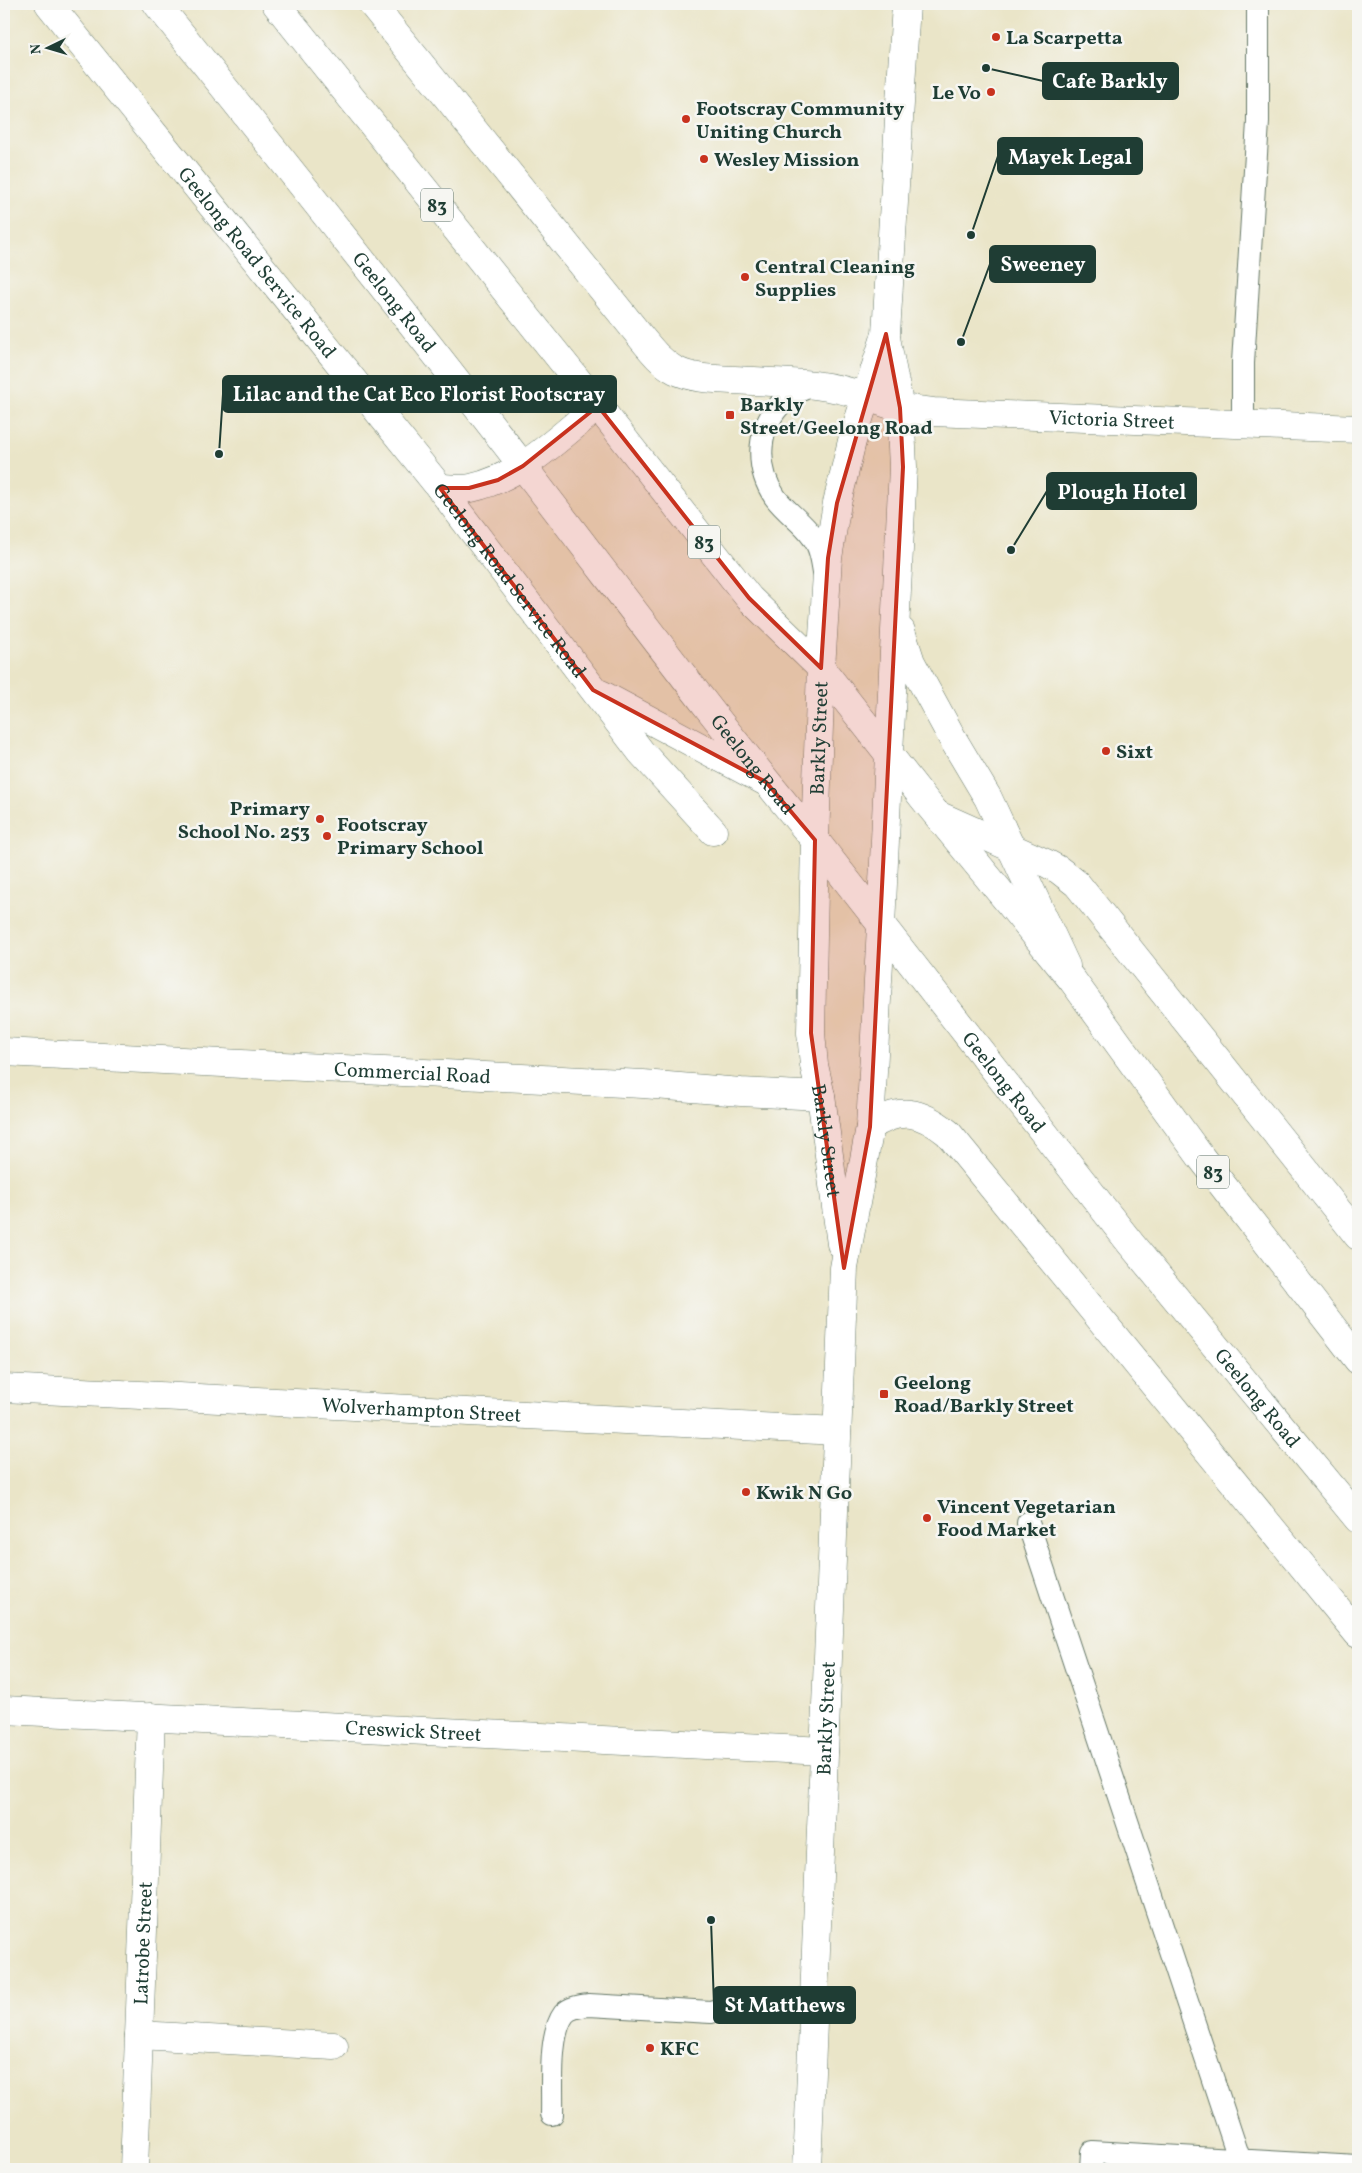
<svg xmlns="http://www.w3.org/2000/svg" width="1362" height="2173" font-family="Vollkorn,serif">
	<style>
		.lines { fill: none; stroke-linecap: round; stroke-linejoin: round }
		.service-casing { stroke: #667868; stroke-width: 24 }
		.minor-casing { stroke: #667868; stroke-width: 29 }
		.tertiary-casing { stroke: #667868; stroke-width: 29 }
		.trunk-casing { stroke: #667868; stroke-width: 29 }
		.service { stroke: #fff; stroke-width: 22 }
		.minor { stroke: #fff; stroke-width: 28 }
		.tertiary { stroke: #fff; stroke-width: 28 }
		.trunk { stroke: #fff; stroke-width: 28 }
		.marked { fill: #c8321e; fill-opacity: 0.2; stroke: #c8321e; stroke-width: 4; stroke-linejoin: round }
		.poi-dot { fill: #c8321e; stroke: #f6f6f2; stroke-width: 2 }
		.labels { text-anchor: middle; stroke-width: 5; stroke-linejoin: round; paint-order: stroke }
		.shield { fill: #f6f6f2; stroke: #60746d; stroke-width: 1 }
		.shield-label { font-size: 19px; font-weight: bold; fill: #1f3d34 }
		.poi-label { font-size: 20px; font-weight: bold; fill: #1f3d34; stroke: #f6f6f2; text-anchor: start }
		.street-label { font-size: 20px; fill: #1f3d34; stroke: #f6f6f2 }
		.leader { fill: none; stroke: #1f3d34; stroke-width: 2 }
		.callout-dot { fill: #1f3d34; stroke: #f6f6f2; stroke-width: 2 }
		.callout { fill: #1f3d34; stroke: #1f3d34; stroke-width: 2 }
		.callout-label { font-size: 21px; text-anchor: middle; font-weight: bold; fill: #fff }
	</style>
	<rect width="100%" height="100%" fill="#f6f6f2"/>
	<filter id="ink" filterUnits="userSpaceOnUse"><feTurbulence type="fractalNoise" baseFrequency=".02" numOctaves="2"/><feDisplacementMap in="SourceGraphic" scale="10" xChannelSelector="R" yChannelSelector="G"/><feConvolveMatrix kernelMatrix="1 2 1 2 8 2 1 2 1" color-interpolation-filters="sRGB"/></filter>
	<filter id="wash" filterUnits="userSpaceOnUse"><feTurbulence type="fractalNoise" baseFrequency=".0096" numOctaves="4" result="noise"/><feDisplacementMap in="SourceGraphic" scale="20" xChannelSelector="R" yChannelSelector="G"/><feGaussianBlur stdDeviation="1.12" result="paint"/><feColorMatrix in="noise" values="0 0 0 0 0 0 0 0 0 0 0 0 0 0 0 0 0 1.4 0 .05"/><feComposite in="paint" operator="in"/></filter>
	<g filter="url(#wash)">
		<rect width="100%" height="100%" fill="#eae5c8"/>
	</g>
	<g filter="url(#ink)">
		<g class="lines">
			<g class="service-casing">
				<path id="service" d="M 812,385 C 803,389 793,393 785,400 C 757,425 754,466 775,497 C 786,512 802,522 812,536 C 820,546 822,559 824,572
					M 1243,423 L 1243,363 L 1258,122 L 1258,4
					M 1028,1523 L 1240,2161
					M 552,2114 C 553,2089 548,2035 564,2014 C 570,2007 581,2006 589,2005 L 711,2012 L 733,2005
					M 1091,2169 L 1092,2152 L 1358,2167"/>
			</g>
			<g class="minor-casing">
				<g id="minor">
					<path id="s1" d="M 49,4 L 440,488 L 641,752 L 713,831"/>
					<path d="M 372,4 L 644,341 C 653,352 662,363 675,370 C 693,379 715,379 734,380 C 779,383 824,381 866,397"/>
					<path d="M 440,488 C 450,488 461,490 471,488 C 521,477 559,437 598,406"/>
					<path d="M 601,694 L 766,782"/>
					<path d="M 938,815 L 1048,864 L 1059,870 L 1077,884 L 1358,1236"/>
					<path id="s2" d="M 4,1052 L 643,1084 L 741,1092 L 821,1096"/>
					<path d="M 870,1127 C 899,1106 921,1111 948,1133 L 1358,1634"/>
					<path id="s3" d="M 4,1388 L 837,1431"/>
					<path id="s4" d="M 4,1710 L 824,1751"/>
					<path d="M 139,2035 L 334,2046"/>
					<path id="s5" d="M 134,2169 L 151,1717"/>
				</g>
			</g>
			<g class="tertiary-casing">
				<g id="tertiary">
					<path d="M 886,338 L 900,408 L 903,467 L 889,754"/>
					<path id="s6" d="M 866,397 L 900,408 L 933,412 L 1358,429"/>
					<path d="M 901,631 L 911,662 L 954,741 L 988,798 L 1066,966"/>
					<path d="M 821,668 L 828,558 L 837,503 L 852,441 L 886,334 L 906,4"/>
					<path id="s7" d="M 815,840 L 811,1033 L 814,1065 L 821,1096 L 841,1244"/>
					<path id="s8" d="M 807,2169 L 844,1268 L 870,1127 L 881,926"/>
				</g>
			</g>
			<g class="trunk-casing">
				<g id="trunk">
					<path id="s9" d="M 157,4 C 281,158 404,312 525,469 C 621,593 714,720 815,840 L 1131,1244 L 1358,1519"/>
					<path d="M 276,4 L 598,406 L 749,598 L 821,668 L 924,799 L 1073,981 L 1200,1156 L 1358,1360"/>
					<path id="s10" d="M 815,840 L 821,668"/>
					<path d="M 881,926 L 889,754"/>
				</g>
			</g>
			<use href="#service" class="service"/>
			<use href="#minor" class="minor"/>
			<use href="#tertiary" class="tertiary"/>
			<use href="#trunk" class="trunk"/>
		</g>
	</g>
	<path class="marked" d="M 886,334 L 900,408 L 903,467 L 870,1127 L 844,1268 L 811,1033 L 815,840 L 766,782 L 593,690 L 440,488 L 469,488 L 498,480 L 523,466 L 598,406 L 749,598 L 821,668 L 828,558 L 837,503 Z"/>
	<g class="poi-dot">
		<circle cx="996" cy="37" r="5"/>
		<circle cx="991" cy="92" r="5"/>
		<circle cx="686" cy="119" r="5"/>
		<circle cx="704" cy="159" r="5"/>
		<circle cx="745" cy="277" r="5"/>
		<rect x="725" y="410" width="10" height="10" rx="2.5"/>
		<circle cx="1106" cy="751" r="5"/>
		<circle cx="320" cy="819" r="5"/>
		<circle cx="327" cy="836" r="5"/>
		<rect x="879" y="1389" width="10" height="10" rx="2.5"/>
		<circle cx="746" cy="1492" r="5"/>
		<circle cx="927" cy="1518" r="5"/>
		<circle cx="650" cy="2048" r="5"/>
	</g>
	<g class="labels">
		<g class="shield">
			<rect x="421" y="188.5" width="32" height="33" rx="4"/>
			<rect x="688" y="525.5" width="32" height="33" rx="4"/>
			<rect x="1197" y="1155.5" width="32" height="33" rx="4"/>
		</g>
		<g class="shield-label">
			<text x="437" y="212">83</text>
			<text x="704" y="549">83</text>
			<text x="1213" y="1179">83</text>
		</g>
		<g class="poi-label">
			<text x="1006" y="44">La Scarpetta</text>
			<text x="981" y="99" text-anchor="end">Le Vo</text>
			<text x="696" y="115">Footscray Community<tspan x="696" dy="23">Uniting Church</tspan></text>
			<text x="714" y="166">Wesley Mission</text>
			<text x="755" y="273">Central Cleaning<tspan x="755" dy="23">Supplies</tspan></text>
			<text x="740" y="411">Barkly<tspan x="740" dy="23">Street/Geelong Road</tspan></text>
			<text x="1116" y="758">Sixt</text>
			<text x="310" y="815" text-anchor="end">Primary<tspan x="310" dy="23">School No. 253</tspan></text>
			<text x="337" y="831">Footscray<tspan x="337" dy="23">Primary School</tspan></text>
			<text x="894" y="1389">Geelong<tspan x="894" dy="23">Road/Barkly Street</tspan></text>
			<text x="756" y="1499">Kwik N Go</text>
			<text x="937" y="1513">Vincent Vegetarian<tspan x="937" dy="23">Food Market</tspan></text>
			<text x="660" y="2055">KFC</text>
		</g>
		<g class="street-label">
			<text dy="7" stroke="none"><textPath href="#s1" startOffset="332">Geelong Road Service Road</textPath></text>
			<text dy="7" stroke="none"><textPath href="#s9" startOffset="381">Geelong Road</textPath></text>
			<text dy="7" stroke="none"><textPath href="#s6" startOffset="248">Victoria Street</textPath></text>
			<text dy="7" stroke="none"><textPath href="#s1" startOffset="738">Geelong Road Service Road</textPath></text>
			<text dy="7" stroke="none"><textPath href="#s10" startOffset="102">Barkly Street</textPath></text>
			<text dy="7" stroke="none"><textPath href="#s9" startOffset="966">Geelong Road</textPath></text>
			<text dy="7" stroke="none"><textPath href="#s2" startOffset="409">Commercial Road</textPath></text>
			<text dy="7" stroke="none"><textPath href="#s9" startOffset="1371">Geelong Road</textPath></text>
			<text dy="7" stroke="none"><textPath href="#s7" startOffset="302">Barkly Street</textPath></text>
			<text dy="7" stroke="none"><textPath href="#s9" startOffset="1776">Geelong Road</textPath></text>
			<text dy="7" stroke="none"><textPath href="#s3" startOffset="418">Wolverhampton Street</textPath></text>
			<text dy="7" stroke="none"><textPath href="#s8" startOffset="451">Barkly Street</textPath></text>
			<text dy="7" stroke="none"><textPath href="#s4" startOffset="410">Creswick Street</textPath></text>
			<text dy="7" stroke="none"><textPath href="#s5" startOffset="226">Latrobe Street</textPath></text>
		</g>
	</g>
	<path class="leader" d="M986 68L1043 81M971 235L998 156M961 342L990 264M219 454L223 394M1011 550L1047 491M711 1920L714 2005"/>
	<g class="callout-dot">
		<circle cx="986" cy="68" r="5"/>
		<circle cx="971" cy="235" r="5"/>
		<circle cx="961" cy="342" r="5"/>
		<circle cx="219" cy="454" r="5"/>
		<circle cx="1011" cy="550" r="5"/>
		<circle cx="711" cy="1920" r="5"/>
	</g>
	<g class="callout">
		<rect x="1043" y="63" width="135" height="36" rx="5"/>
		<rect x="998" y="138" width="144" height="36" rx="5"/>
		<rect x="990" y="246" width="105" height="36" rx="5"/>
		<rect x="223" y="376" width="393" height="36" rx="5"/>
		<rect x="1047" y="473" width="149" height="36" rx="5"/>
		<rect x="714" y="1987" width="141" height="36" rx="5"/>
	</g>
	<g class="callout-label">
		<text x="1110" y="88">Cafe Barkly</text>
		<text x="1070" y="164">Mayek Legal</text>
		<text x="1043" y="271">Sweeney</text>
		<text x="419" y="401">Lilac and the Cat Eco Florist Footscray</text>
		<text x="1122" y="499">Plough Hotel</text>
		<text x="785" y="2012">St Matthews</text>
	</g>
	<rect width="1362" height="2173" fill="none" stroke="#f6f6f2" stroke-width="20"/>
	<g transform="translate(48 48) rotate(265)" stroke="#f6f6f2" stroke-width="4" paint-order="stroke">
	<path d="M0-4L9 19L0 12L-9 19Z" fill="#1f3d34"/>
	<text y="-8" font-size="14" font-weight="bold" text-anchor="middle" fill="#1f3d34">N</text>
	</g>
</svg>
